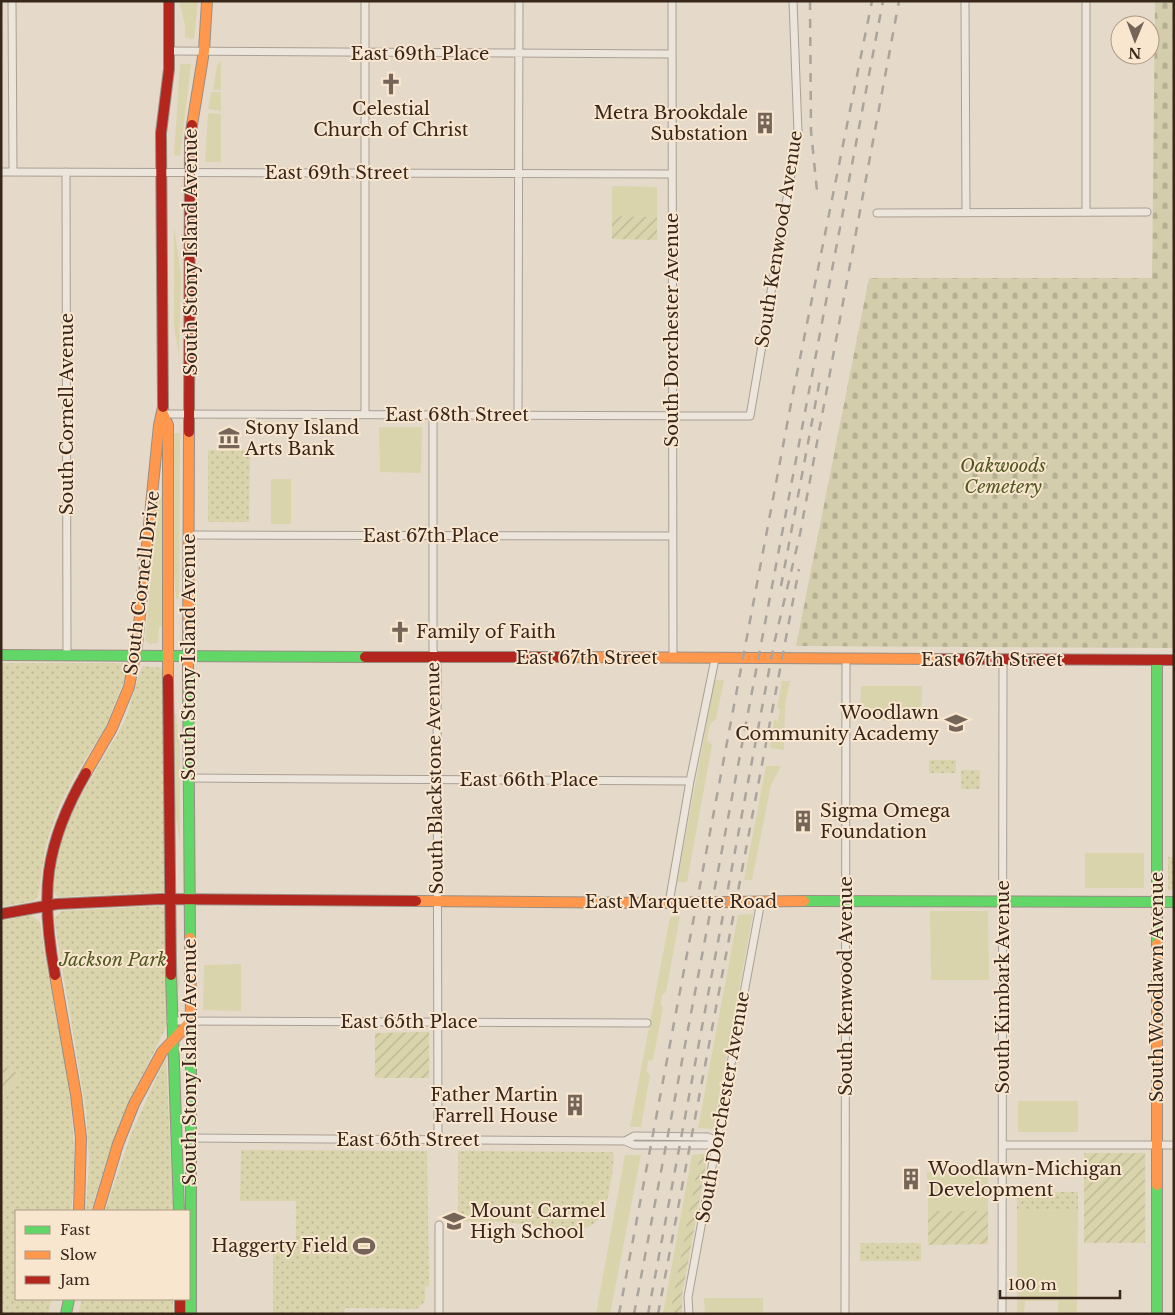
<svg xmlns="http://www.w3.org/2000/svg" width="1175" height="1315" font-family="'Libre Baskerville',serif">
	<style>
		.grass { fill: #d9d4ab }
		.cemetery { fill: url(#cemetery-stones) }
		.park { fill: url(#park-dots) }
		.garden { fill: url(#garden-furrows) }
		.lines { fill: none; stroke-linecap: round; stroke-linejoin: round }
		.street-casing { stroke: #aa9f94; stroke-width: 9 }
		.fast-casing { stroke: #998e84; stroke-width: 12 }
		.slow-casing { stroke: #998e84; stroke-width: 12 }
		.jam-casing { stroke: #998e84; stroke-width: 12 }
		.street { stroke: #ece5dc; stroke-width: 7 }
		.fast { stroke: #63d668; stroke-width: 10 }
		.slow { stroke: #ff974d; stroke-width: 10 }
		.jam { stroke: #b3261e; stroke-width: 10 }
		.rail { stroke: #aba49c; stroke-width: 2.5; stroke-dasharray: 9 9; stroke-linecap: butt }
		.labels { text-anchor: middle; stroke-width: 4; stroke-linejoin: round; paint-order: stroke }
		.street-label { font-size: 18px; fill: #39261b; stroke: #f8e6ce }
		.poi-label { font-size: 18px; fill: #39261b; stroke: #f8e6ce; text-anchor: start }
		.park-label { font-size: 18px; font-style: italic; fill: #505720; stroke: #f8e6ce }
	</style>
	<defs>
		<pattern id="cemetery-stones" width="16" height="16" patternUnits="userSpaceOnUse" patternTransform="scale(1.25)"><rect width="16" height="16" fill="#d3cdab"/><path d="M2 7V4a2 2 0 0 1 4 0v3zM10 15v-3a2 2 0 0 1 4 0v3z" fill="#b6b093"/></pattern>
		<pattern id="park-dots" width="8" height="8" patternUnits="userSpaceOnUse" patternTransform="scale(1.25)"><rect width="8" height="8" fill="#d9d4ab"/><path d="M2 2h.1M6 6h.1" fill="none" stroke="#bbb693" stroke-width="1.8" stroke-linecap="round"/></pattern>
		<pattern id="garden-furrows" width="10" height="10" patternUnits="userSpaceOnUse" patternTransform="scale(1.25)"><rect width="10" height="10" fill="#d9d4ab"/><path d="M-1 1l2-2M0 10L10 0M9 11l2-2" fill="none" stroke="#bbb693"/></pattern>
	</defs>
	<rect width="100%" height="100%" fill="#e5daca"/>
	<path class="grass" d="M 179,1 L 198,1 L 194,39 L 185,38 L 185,25 Z
		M 221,61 L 221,90 L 213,90 L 217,65 Z
		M 180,64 L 191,64 L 180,156 L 174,155 Z
		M 211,92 L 221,92 L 221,111 L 208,109 Z
		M 212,113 L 221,114 L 221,162 L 205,162 L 208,114 Z
		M 612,186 L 657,187 L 657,217 L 612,216 Z
		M 174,226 L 181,276 L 179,357 L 174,326 Z
		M 379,427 L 422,427 L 421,473 L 380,472 Z
		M 174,433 L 180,433 L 179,598 L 176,599 L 173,560 Z
		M 271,479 L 291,479 L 291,524 L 271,524 Z
		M 159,495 L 164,495 L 162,626 L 159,627 L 158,643 L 150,644 L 145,641 Z
		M 716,680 L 724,680 L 716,719 L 710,724 L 707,740 L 712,745 L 687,882 L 677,882 L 714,684 Z
		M 782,681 L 790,681 L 785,704 L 784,750 L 770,748 L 774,720 L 778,721 L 780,709 L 777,708 Z
		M 861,686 L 922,686 L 921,721 L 860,720 Z
		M 174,713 L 176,714 L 180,748 L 180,843 L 175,812 Z
		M 766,766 L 781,766 L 771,785 L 752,880 L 744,880 Z
		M 1085,853 L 1144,853 L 1144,888 L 1085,888 Z
		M 930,911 L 988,911 L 989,980 L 931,980 Z
		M 753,914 L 713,1129 L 698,1128 L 738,915 Z
		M 680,916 L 666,992 L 662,995 L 661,1004 L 663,1008 L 653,1060 L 648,1061 L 647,1071 L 650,1075 L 641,1127 L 630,1127 L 670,917 Z
		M 175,944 L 180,984 L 175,1000 Z
		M 241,964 L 241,1011 L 203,1010 L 204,965 Z
		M 1018,1101 L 1078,1101 L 1078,1132 L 1018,1132 Z
		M 700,1154 L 670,1314 L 663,1314 L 692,1155 Z
		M 625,1155 L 641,1155 L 610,1314 L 596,1314 Z
		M 988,1171 L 988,1211 L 928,1211 L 927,1172 Z
		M 1078,1210 L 1077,1314 L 1058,1314 L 1058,1301 L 1025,1301 L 1024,1314 L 1017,1314 L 1017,1211 Z
		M 704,1298 L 763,1298 L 763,1314 L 705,1314 Z"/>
	<path class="cemetery" d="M 1155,1 L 1174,1 L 1174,648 L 796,646 L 869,278 L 1152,278 Z"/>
	<path class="park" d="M 208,450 L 250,450 L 249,522 L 208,522 Z
		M 1,663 L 123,663 L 127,668 L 127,673 L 105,728 L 73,779 L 58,809 L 46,844 L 38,897 L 33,901 L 1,907 Z
		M 143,666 L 164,668 L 165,892 L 58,897 L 54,892 C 56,820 91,783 123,724 C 132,706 134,684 143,666 Z
		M 929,760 L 956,760 L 956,773 L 929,773 Z
		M 961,770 L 980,770 L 980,789 L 961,789 Z
		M 1168,857 L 1174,857 L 1174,890 L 1168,890 Z
		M 161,906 L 166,910 L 167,1025 L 130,1101 L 109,1153 L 91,1211 L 86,1211 L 89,1160 L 86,1111 L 54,918 L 62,911 Z
		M 31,915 L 40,922 C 53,1018 84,1114 71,1211 L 16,1211 L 16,1299 L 52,1299 L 48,1314 L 1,1314 L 1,921 Z
		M 166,1057 L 173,1211 L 105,1211 L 131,1134 Z
		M 241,1150 L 427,1151 L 429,1286 L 425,1287 L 425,1301 L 417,1309 L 345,1308 L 344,1314 L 273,1314 L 273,1241 L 296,1241 L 296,1201 L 240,1201 Z
		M 458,1151 L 612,1152 L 614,1156 C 612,1175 609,1214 592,1225 C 574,1236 525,1223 505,1222 C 489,1221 474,1222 458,1221 Z
		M 1017,1192 L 1078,1192 L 1078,1210 L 1017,1211 Z
		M 860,1243 L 921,1243 L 921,1261 L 860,1261 Z
		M 82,1299 L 173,1299 L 173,1314 L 78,1314 Z"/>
	<path class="garden" d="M 612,216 L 657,217 L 657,240 L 612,239 Z
		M 429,1032 L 429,1078 L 375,1078 L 375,1033 Z
		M 1,1060 L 20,1076 L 1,1097 Z
		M 1084,1153 L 1145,1153 L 1145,1243 L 1084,1243 Z
		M 700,1154 L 708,1154 L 682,1295 L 682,1314 L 670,1314 Z
		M 928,1211 L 988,1211 L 988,1244 L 928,1245 Z"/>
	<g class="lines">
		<g class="street-casing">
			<path id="street" d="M 12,1 L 13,172
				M 365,1 L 365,415
				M 672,1 L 673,658
				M 965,1 L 966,212
				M 1086,1 L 1086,212
				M 169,51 L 672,54
				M 1,172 L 672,174
				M 66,172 L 67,656
				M 877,213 L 1147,212
				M 163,414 L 750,416 L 798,133 L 793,1
				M 433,415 L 433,650 L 437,665 L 438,1141
				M 518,415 L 519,1
				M 189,535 L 673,536
				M 188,778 L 690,781
				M 669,903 L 690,781 L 715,659
				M 171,1021 L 647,1023
				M 191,1138 L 625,1141 L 634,1145 L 708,1145 L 717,1141
				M 625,1141 L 634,1136 L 708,1137 L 717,1141
				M 1003,1145 L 1174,1145
				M 439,1225 L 439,1314
				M 689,1314 L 688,1297 L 761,901
				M 845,1314 L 846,659
				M 1002,1314 L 1003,660"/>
		</g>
		<g class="fast-casing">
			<path id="fast" d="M 1,655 L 365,657
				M 1157,660 L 1157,944
				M 188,667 L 190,938
				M 804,901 L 1174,902
				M 171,975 L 179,1211
				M 191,1021 L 191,1314
				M 1157,1185 L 1157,1314
				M 66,1314 L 69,1299"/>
		</g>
		<g class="slow-casing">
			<path id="slow" d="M 192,125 L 204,51 L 207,1
				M 163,414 L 168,425 L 168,679
				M 558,657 L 939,659
				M 188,667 L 189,432
				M 86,773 L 112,728 L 129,687 L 137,645 L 159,425 L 163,407
				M 416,901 L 657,903 L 804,901
				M 1157,944 L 1157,1185
				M 55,975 L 76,1095 L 81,1138 L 79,1211
				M 98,1211 L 118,1144 L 134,1104 L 162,1052 L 191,1021 L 190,938"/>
		</g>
		<g class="jam-casing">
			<path id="jam" d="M 163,407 L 161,133 L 169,69 L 169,1
				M 189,432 L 190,139 L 192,125
				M 365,657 L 558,657
				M 939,659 L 1174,660
				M 168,679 L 171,975
				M 1,914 L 57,904 L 161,899 L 416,901
				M 55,975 C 40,894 44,845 86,773
				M 180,1299 L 180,1314"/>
		</g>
		<use href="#street" class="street"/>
		<use href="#fast" class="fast"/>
		<use href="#slow" class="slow"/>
		<use href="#jam" class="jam"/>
		<path class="rail" d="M 810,1 L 811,131 L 817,191
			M 781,586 L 821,374
			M 619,1314 L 793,393 L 872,1
			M 634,1314 L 883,1
			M 648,1314 L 774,644 L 800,534 L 899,1
			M 658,1314 L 799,569"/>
	</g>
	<defs>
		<g id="church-bare" transform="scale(1.725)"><path d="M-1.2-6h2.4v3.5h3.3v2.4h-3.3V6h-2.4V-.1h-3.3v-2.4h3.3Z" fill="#756558" stroke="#f8e6ce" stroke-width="2.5" paint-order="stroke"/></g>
		<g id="building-bare" transform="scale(1.725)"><path d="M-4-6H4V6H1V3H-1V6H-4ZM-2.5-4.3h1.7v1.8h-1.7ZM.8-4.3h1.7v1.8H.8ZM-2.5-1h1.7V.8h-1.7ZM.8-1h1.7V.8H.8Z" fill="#756558" stroke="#f8e6ce" stroke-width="2.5" paint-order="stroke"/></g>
		<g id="museum-bare" transform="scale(1.725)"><path d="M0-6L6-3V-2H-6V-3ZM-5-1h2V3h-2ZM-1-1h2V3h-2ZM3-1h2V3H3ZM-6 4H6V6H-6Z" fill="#756558" stroke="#f8e6ce" stroke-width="2.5" paint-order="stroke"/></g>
		<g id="school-bare" transform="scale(1.725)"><path d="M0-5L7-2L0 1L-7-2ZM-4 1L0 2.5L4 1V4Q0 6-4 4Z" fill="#756558" stroke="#f8e6ce" stroke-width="2.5" paint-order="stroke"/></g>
		<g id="stadium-bare" transform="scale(1.725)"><path d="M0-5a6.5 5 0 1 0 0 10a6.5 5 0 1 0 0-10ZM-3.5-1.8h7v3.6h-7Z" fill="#756558" stroke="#f8e6ce" stroke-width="2.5" paint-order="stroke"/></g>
	</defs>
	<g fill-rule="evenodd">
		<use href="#church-bare" x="391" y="84"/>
		<use href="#building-bare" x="765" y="123"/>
		<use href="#museum-bare" x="229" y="438"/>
		<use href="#church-bare" x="400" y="632"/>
		<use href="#school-bare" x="956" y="723"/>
		<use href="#building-bare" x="803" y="821"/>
		<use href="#building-bare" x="575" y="1105"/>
		<use href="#building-bare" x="911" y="1179"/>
		<use href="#school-bare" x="454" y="1221"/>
		<use href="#stadium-bare" x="364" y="1246"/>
	</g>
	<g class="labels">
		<g class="street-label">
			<text x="420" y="60">East 69th Place</text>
			<text x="337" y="179">East 69th Street</text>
			<text transform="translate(779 239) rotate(-81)" y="6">South Kenwood Avenue</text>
			<text transform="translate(191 252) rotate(-90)" y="6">South Stony Island Avenue</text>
			<text transform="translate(672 330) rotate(-90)" y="6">South Dorchester Avenue</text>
			<text transform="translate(67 414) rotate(-90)" y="6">South Cornell Avenue</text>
			<text x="457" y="421">East 68th Street</text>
			<text x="431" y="542">East 67th Place</text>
			<text transform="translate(142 583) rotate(-83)" y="6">South Cornell Drive</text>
			<text transform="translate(189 657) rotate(-90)" y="6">South Stony Island Avenue</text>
			<text x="587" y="664">East 67th Street</text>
			<text x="992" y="666">East 67th Street</text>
			<text transform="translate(435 778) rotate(-91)" y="6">South Blackstone Avenue</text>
			<text x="529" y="786">East 66th Place</text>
			<text x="681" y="908">East Marquette Road</text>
			<text transform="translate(846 986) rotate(-90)" y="6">South Kenwood Avenue</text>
			<text transform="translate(1003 987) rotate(-90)" y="6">South Kimbark Avenue</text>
			<text transform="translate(1157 987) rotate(-90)" y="6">South Woodlawn Avenue</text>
			<text x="409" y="1028">East 65th Place</text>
			<text transform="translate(190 1062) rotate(-90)" y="6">South Stony Island Avenue</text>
			<text transform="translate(723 1107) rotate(-80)" y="6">South Dorchester Avenue</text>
			<text x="408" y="1146">East 65th Street</text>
		</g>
		<g class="poi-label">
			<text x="391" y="115" text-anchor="middle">Celestial<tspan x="391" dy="21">Church of Christ</tspan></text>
			<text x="748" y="119" text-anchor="end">Metra Brookdale<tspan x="748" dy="21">Substation</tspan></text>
			<text x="245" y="434">Stony Island<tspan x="245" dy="21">Arts Bank</tspan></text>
			<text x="416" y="638">Family of Faith</text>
			<text x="939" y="719" text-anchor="end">Woodlawn<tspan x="939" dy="21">Community Academy</tspan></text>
			<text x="820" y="817">Sigma Omega<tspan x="820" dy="21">Foundation</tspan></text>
			<text x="558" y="1101" text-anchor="end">Father Martin<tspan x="558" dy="21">Farrell House</tspan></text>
			<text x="928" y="1175">Woodlawn-Michigan<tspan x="928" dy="21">Development</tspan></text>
			<text x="470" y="1217">Mount Carmel<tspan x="470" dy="21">High School</tspan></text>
			<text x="348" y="1252" text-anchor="end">Haggerty Field</text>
		</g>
		<g class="park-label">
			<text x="1003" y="472">Oakwoods<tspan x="1003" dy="21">Cemetery</tspan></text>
			<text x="113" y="966">Jackson Park</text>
		</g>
	</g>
	<rect width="1175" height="1315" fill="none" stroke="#39261b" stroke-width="5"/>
	<rect x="15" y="1210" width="175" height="90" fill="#f8e6ce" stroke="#ac9986"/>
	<rect x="25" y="1226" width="25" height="8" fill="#63d668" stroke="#ac9986"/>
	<text x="60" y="1235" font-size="15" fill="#39261b">Fast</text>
	<rect x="25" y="1251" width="25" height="8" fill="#ff974d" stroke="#ac9986"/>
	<text x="60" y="1260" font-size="15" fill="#39261b">Slow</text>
	<rect x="25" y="1276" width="25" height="8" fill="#b3261e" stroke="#ac9986"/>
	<text x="60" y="1285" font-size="15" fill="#39261b">Jam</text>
	<g transform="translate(1135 40) rotate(181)"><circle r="24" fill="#f8e6ce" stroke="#ac9986"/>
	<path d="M0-4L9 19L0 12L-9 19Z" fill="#756558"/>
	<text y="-8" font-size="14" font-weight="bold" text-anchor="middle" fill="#39261b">N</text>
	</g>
	<path d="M1000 1290v8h120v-8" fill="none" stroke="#39261b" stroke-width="2.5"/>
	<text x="1008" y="1290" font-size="15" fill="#39261b" stroke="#f8e6ce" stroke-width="4" paint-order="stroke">100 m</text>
</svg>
